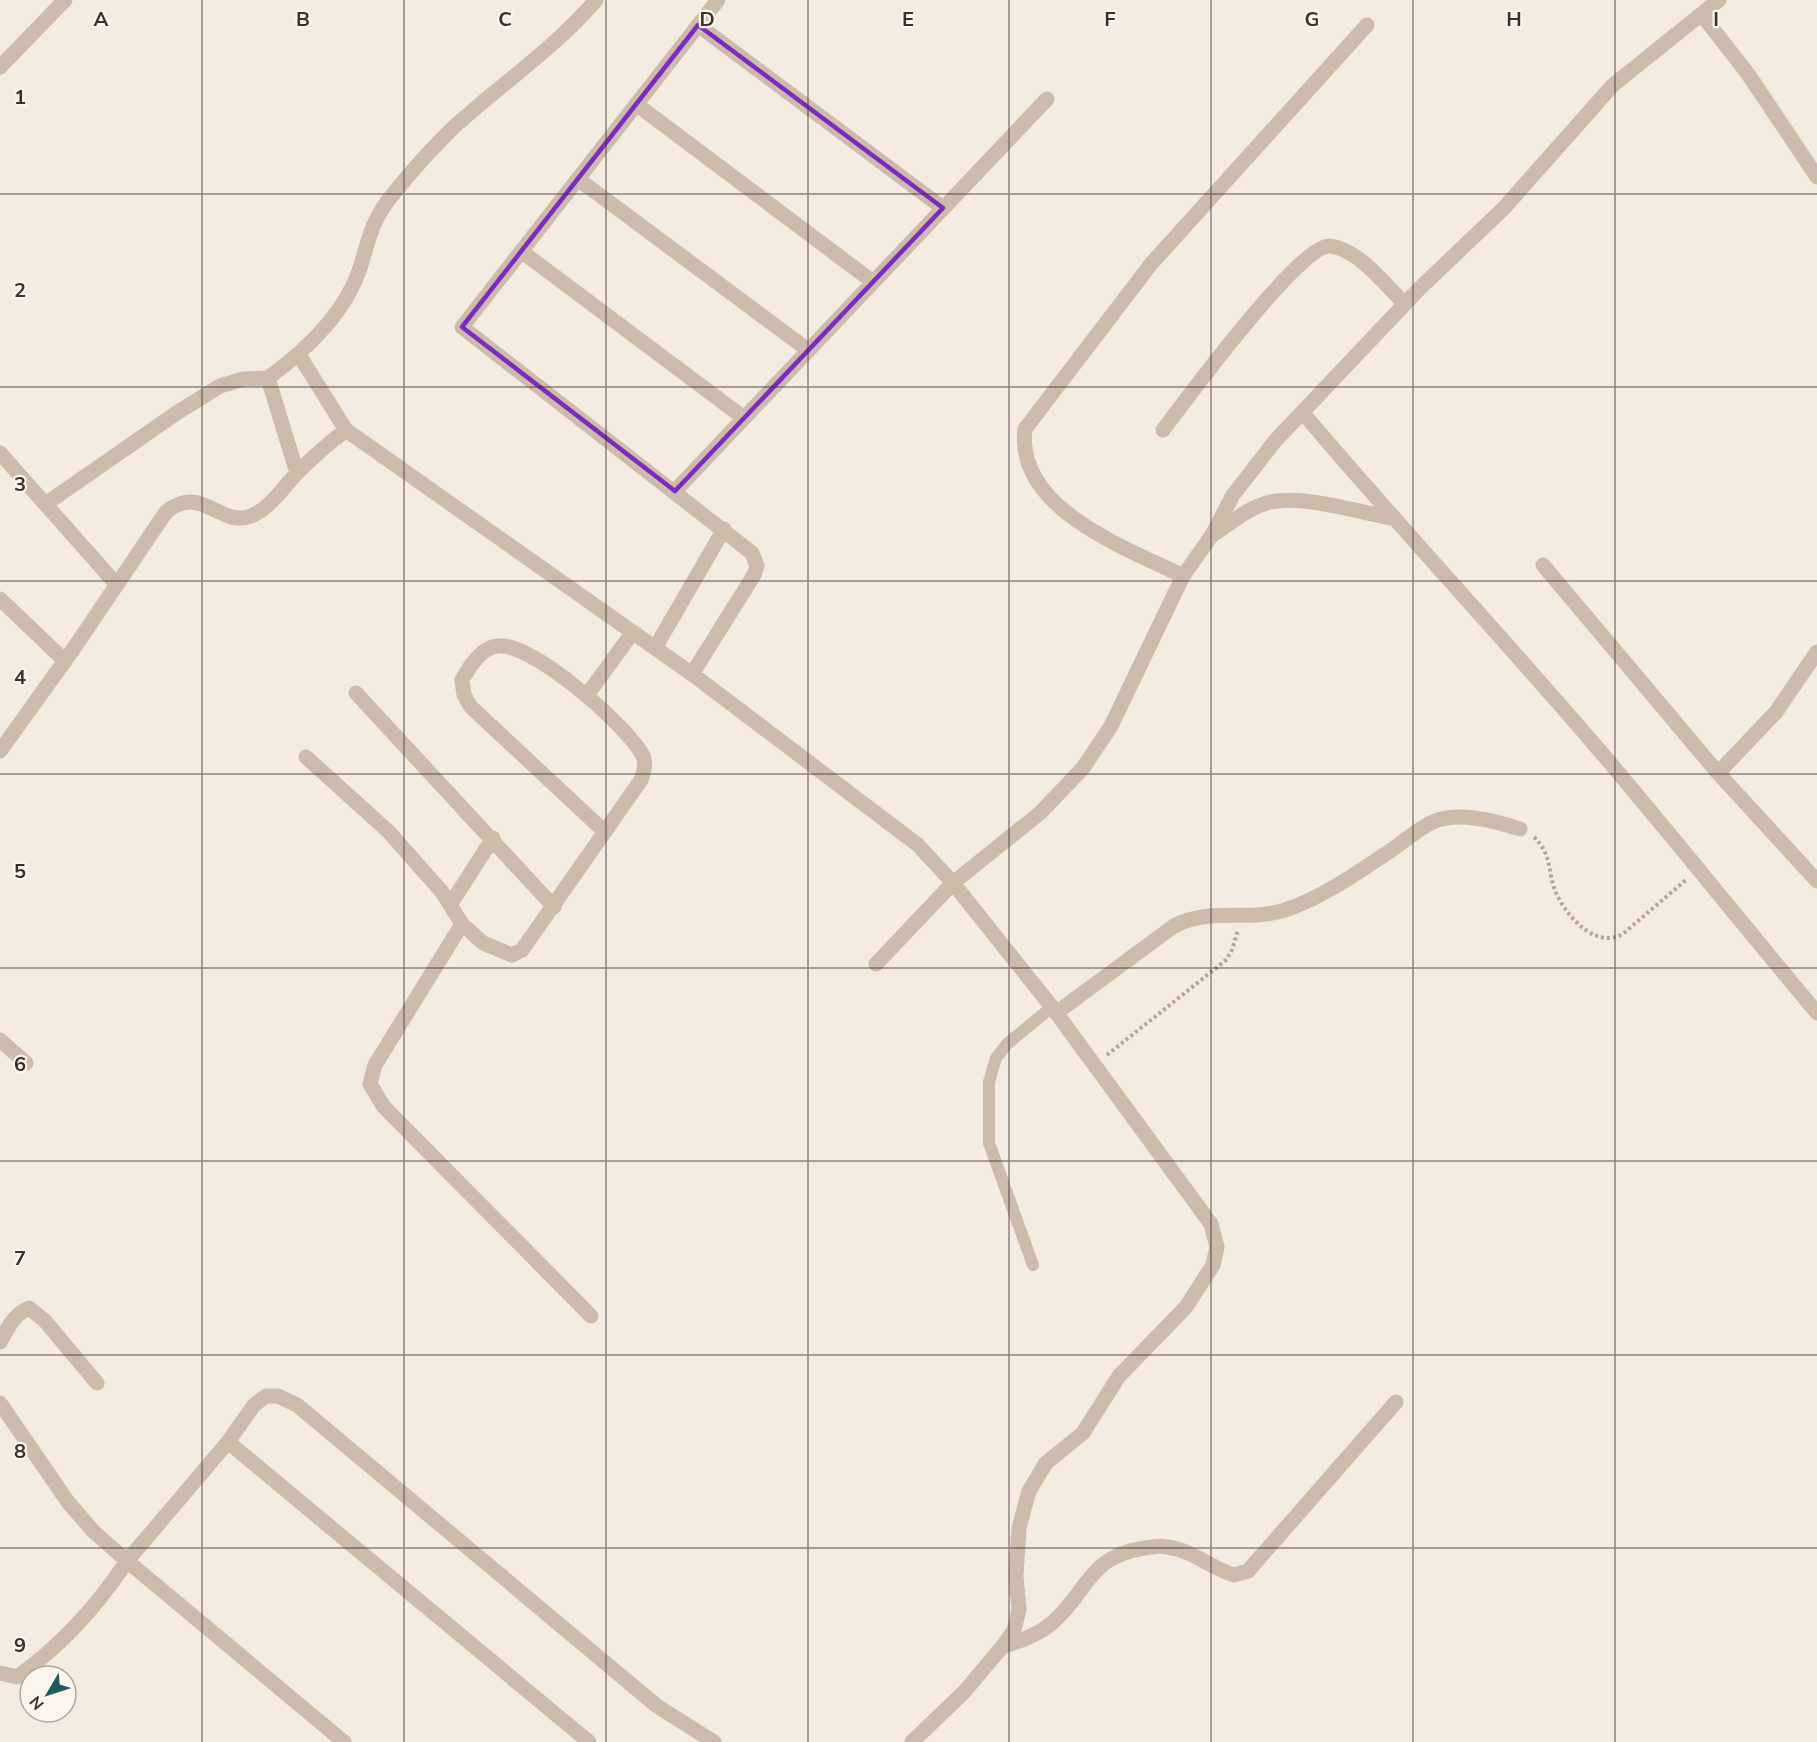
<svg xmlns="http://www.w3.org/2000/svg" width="1817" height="1742" font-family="Mulish,sans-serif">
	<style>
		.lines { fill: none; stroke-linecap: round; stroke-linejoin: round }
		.path { stroke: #b9a596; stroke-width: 4; stroke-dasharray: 3 3; stroke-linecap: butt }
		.lane { stroke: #cdbbac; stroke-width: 12 }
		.street { stroke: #cdbbac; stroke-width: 15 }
		.marked { fill: none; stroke: #7b2cbf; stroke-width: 4.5; stroke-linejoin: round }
		.grid { fill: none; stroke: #3b302b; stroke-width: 1.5; stroke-opacity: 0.55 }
		.grid-label { font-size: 20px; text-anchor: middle; font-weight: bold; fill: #3b302b; stroke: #fbf5ee; stroke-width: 4.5; stroke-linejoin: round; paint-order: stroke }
	</style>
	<rect width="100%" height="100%" fill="#f4ebe1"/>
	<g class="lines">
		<path class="path" d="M 1534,837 C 1553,856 1547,871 1556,893 C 1567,917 1597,951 1624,933 L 1687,879
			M 1107,1055 L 1226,960 L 1232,950 L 1238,930"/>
		<path class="lane" d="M 1033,1265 L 989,1143 L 989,1082 L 996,1058 L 1007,1044 L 1052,1007"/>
		<path class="street" d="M 1702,15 L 1748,74 L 1817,177
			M 698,25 L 943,208
			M 0,67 L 65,0
			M 636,104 L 873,282
			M 578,179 L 808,350
			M 521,251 L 744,418
			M 299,355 L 346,430
			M 268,378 C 305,351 345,314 360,268 C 368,242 372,220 390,198 C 409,174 431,149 454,127 C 501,84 554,49 596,0
			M 1303,413 C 1396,523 1494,628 1588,737 C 1666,828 1740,921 1817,1013
			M 1163,430 C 1185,401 1301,243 1330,246 C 1360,250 1385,285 1405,304
			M 0,453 L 117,585
			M 675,491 L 1047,99
			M 47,503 L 178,412 L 220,386 L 243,379 L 268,378 L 297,473
			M 1214,534 C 1231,523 1249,507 1270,502 C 1305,495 1357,512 1392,518
			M 1543,565 L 1718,773 L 1817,881
			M 1183,576 C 1127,548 1015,509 1025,429 L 1151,264 L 1367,25
			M 0,599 L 65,661
			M 655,648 L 724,529
			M 692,674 L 754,575 L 757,566 L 752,553 L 462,327 L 718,0
			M 356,693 L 554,907
			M 587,695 L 633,632
			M 0,751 L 72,651 L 166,512 C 202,483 220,528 251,516 C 270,509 284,486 298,472 C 313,457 329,443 346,430 L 692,674 L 918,845 L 953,883 L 1052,1007 L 1211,1224 L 1217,1247 L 1213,1265 L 1186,1307 L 1119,1376 L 1083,1433 L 1046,1463 L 1029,1491 L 1019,1528 L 1016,1576 L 1019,1610 L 1014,1630 L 1002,1647 L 964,1692 L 912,1742
			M 306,757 L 389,832 L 442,892 L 462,924 L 483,943 L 512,955 L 522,950 L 641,780 C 644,771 647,763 642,754 C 626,725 531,641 497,646 C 481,648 469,667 462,680 L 464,695 L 471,707 L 605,832
			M 1718,773 L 1776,712 L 1817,652
			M 450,905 L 493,838
			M 462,924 L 375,1065 L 370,1084 L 384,1107 L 591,1316
			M 876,964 L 953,883 L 1040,813 L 1083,768 L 1111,726 L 1183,576 L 1212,535 L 1233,495 L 1275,441 L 1419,289 L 1504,208 L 1613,85 L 1719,0
			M 1056,1013 L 1174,926 C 1210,907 1247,922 1285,910 C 1324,897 1360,871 1393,849 C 1406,840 1420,827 1435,821 C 1460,811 1496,821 1520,829
			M 0,1040 L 26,1063
			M 0,1342 C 8,1328 14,1314 29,1308 L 45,1321 L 97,1383
			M 0,1403 L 68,1502 L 93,1531 L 127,1561 L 228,1442 L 254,1405 L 266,1396 L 278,1396 L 297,1405 L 657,1706 L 714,1742
			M 228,1442 L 589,1742
			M 1002,1647 C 1019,1641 1038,1635 1052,1623 C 1088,1592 1088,1556 1145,1548 C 1152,1547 1160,1545 1167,1547 C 1193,1550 1210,1568 1234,1575 L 1248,1571 L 1396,1402
			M 0,1673 L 17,1677 C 61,1646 97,1606 127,1561 L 344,1742"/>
	</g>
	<path class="marked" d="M 698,25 L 943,208 L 675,491 L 462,327 Z"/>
	<path class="grid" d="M 202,0 L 202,1742M 404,0 L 404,1742M 606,0 L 606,1742M 808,0 L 808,1742M 1009,0 L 1009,1742M 1211,0 L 1211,1742M 1413,0 L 1413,1742M 1615,0 L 1615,1742M 0,194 L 1817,194M 0,387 L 1817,387M 0,581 L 1817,581M 0,774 L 1817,774M 0,968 L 1817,968M 0,1161 L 1817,1161M 0,1355 L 1817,1355M 0,1548 L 1817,1548"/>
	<g class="grid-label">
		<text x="101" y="26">A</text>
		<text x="303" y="26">B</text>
		<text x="505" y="26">C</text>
		<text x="707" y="26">D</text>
		<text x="908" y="26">E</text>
		<text x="1110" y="26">F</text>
		<text x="1312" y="26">G</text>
		<text x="1514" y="26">H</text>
		<text x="1716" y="26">I</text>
		<text x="20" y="104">1</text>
		<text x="20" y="297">2</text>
		<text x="20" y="491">3</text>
		<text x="20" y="684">4</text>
		<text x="20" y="878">5</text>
		<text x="20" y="1071">6</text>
		<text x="20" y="1265">7</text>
		<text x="20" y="1458">8</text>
		<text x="20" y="1652">9</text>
	</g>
	<g transform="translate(48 1694) rotate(231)"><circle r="28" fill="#fbf5ee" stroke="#aea6a0" stroke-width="1.5"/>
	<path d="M0-4.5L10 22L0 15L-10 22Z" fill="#1f5a5e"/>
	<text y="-9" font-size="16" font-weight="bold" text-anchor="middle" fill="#3b302b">N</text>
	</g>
</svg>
